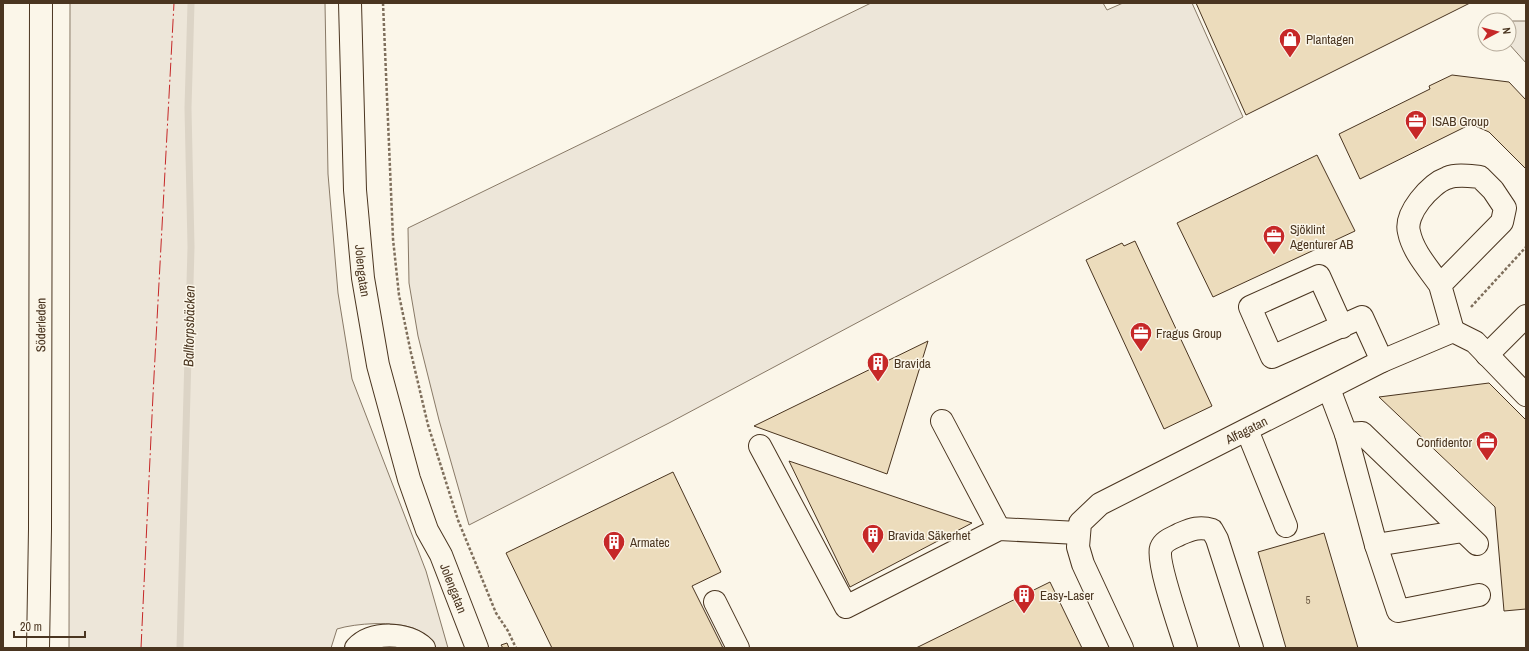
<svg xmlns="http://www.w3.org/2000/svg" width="1529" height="651" font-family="'Archivo Narrow',sans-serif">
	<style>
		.green { fill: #ede6d9; stroke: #887966 }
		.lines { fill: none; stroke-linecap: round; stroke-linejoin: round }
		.stream { stroke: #dcd4c6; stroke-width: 7 }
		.building { fill: #ecdcbc; stroke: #4a3520 }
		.minor-casing { stroke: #4a3520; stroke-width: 24 }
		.highway-casing { stroke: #4a3520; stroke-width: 24 }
		.path { stroke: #7f6f5c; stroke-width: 2.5; stroke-dasharray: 3 2; stroke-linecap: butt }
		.minor { stroke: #fbf6e9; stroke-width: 22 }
		.highway { stroke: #fbf6e9; stroke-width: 22 }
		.power { stroke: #c62828; stroke-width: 1; stroke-dasharray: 14 3 2 3; stroke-linecap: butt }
		.labels { text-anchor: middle; stroke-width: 3; stroke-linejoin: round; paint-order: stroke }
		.number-label { font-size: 11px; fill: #725f47 }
		.poi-label { font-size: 13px; fill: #4a3520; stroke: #fbf6e9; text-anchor: start }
		.street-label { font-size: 13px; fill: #4a3520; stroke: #fbf6e9 }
		.water-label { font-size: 14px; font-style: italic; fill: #4a3520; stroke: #fbf6e9 }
	</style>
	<rect width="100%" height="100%" fill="#fbf6e9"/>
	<path class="green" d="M 70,3 L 325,3 L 328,174 L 338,293 L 352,379 L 426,571 L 448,648 L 433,648 L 429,637 C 424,634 418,630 413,628 C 394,621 356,623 337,629 L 331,648 L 69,648 Z
		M 871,3 L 1103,3 L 1107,10 L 1123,3 L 1192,3 L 1243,117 L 669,423 L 469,525 L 439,420 L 418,336 L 409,283 L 408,228 Z
		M 1509,21 L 1526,21 L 1526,63 L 1509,44 Z"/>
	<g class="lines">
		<path class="stream" d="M 180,648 L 191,247 L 188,108 L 191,3"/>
	</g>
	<path class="building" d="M 1196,3 L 1470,3 L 1246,115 Z
		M 1452,75 L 1509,82 L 1526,100 L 1526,169 L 1489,132 L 1471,124 L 1360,179 L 1339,134 L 1430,89 L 1429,86 Z
		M 1317,155 L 1355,231 L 1213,297 L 1177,223 Z
		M 1135,241 L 1212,406 L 1164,429 L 1086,260 L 1122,243 L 1124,246 Z
		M 928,341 L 887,474 L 754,426 Z
		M 1489,383 L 1526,420 L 1526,609 L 1504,611 L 1495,507 L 1379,397 Z
		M 789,461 L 972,523 L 850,587 Z
		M 673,472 L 721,572 L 692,586 L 723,648 L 552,648 L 506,553 Z
		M 1324,533 L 1358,648 L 1286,648 L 1258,552 Z
		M 1050,582 L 1082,648 L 916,648 Z
		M 507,643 L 509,648 L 503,648 L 501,645 Z"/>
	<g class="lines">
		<g class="minor-casing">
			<g id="minor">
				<path id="s1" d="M 350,3 L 355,190 L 363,278 L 378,365 L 409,479 L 427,530 L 441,555 L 477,648"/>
				<path d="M 1440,285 C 1429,269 1413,252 1409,232 C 1404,214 1430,184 1447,178 C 1457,174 1469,176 1480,177 L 1493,190 L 1505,208 L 1502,222 L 1440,285 L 1453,331"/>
				<path d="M 1342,327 L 1319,276 L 1250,307 L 1272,357 L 1362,317 L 1382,361"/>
				<path d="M 1487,355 L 1526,316"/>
				<path d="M 1329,389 L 1346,434 L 1376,545 L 1398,611 L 1479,595"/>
				<path d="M 942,421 L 999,529"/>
				<path d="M 1247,430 L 1286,526"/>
				<path d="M 1346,434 L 1362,433 L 1477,544"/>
				<path d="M 760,446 L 846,607 L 999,529 L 1078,533"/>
				<path d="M 1376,545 L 1463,531"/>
				<path d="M 715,602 L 738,648"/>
				<path d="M 356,648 C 372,631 408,632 424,648"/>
				<path id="s2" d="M 1122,648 L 1083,564 L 1078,547 L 1080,523 L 1100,504 L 1382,361 L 1453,331 L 1475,342 L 1526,395"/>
				<path d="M 1186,648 C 1181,631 1156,561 1161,548 C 1164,540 1173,538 1180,534 C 1192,529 1200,526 1212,530 L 1217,539 L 1252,648"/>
			</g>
		</g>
		<g class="highway-casing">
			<g id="highway">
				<path id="s3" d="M 38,648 L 40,529 L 41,3"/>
			</g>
		</g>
		<path class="path" d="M 383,3 L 393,239 L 399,295 L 411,353 L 428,425 L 458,520 L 496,613 L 508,631 L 516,648
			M 1471,307 L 1526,247"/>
		<use href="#minor" class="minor"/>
		<use href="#highway" class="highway"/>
		<path class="power" d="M 141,648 L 153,395 L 174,3"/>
	</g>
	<defs>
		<g id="shop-pin" transform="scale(1.15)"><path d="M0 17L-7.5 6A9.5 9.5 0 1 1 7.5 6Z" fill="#c62828" stroke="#fbf6e9"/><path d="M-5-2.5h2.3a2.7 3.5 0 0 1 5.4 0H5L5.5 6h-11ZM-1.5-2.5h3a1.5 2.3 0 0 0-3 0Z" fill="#fff"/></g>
		<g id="office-pin" transform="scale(1.15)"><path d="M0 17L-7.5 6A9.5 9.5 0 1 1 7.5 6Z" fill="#c62828" stroke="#fbf6e9"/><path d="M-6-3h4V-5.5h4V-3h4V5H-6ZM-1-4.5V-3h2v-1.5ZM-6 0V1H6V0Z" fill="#fff"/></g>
		<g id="building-pin" transform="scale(1.15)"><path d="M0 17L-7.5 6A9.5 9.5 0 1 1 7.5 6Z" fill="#c62828" stroke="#fbf6e9"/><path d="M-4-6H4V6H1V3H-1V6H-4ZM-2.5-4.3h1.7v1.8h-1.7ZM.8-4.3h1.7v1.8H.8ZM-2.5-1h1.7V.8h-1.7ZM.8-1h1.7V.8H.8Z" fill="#fff"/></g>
	</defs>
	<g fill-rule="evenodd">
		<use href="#shop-pin" x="1290" y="39"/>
		<use href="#office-pin" x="1416" y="121"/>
		<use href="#office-pin" x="1274" y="236"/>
		<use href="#office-pin" x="1141" y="333"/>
		<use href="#building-pin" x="878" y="363"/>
		<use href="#office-pin" x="1487" y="442"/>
		<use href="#building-pin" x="873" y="535"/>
		<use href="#building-pin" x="614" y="542"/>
		<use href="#building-pin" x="1024" y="595"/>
	</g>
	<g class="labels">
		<g class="number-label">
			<text x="1308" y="604">5</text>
		</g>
		<g class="poi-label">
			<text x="1306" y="44">Plantagen</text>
			<text x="1432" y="126">ISAB Group</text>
			<text x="1290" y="234">Sjöklint<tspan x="1290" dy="15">Agenturer AB</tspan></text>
			<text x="1156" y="338">Fragus Group</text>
			<text x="894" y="368">Bravida</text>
			<text x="1472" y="447" text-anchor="end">Confidentor</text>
			<text x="888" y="540">Bravida Säkerhet</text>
			<text x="630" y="547">Armatec</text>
			<text x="1040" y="600">Easy-Laser</text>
		</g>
		<g class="street-label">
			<text dy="5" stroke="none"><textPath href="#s1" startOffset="268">Jolengatan</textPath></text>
			<text dy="5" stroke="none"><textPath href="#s3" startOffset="323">Söderleden</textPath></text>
			<text dy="5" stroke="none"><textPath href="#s2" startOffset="326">Alfagatan</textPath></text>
			<text dy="5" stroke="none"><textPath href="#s1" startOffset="600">Jolengatan</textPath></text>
		</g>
		<g class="water-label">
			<text transform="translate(189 326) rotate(-89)" y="5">Balltorpsbäcken</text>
		</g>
	</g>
	<rect width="1529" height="651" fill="none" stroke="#4a3520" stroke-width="8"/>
	<g transform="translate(1497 32) rotate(83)"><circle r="19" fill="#fbf6e9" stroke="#b4a999"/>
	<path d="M0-3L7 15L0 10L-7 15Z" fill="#c62828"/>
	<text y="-6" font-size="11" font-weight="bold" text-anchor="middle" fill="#4a3520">N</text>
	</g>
	<path d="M14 631v6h71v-6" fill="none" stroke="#4a3520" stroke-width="2"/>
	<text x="20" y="631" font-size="12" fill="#4a3520" stroke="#fbf6e9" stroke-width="3" paint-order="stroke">20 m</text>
</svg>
